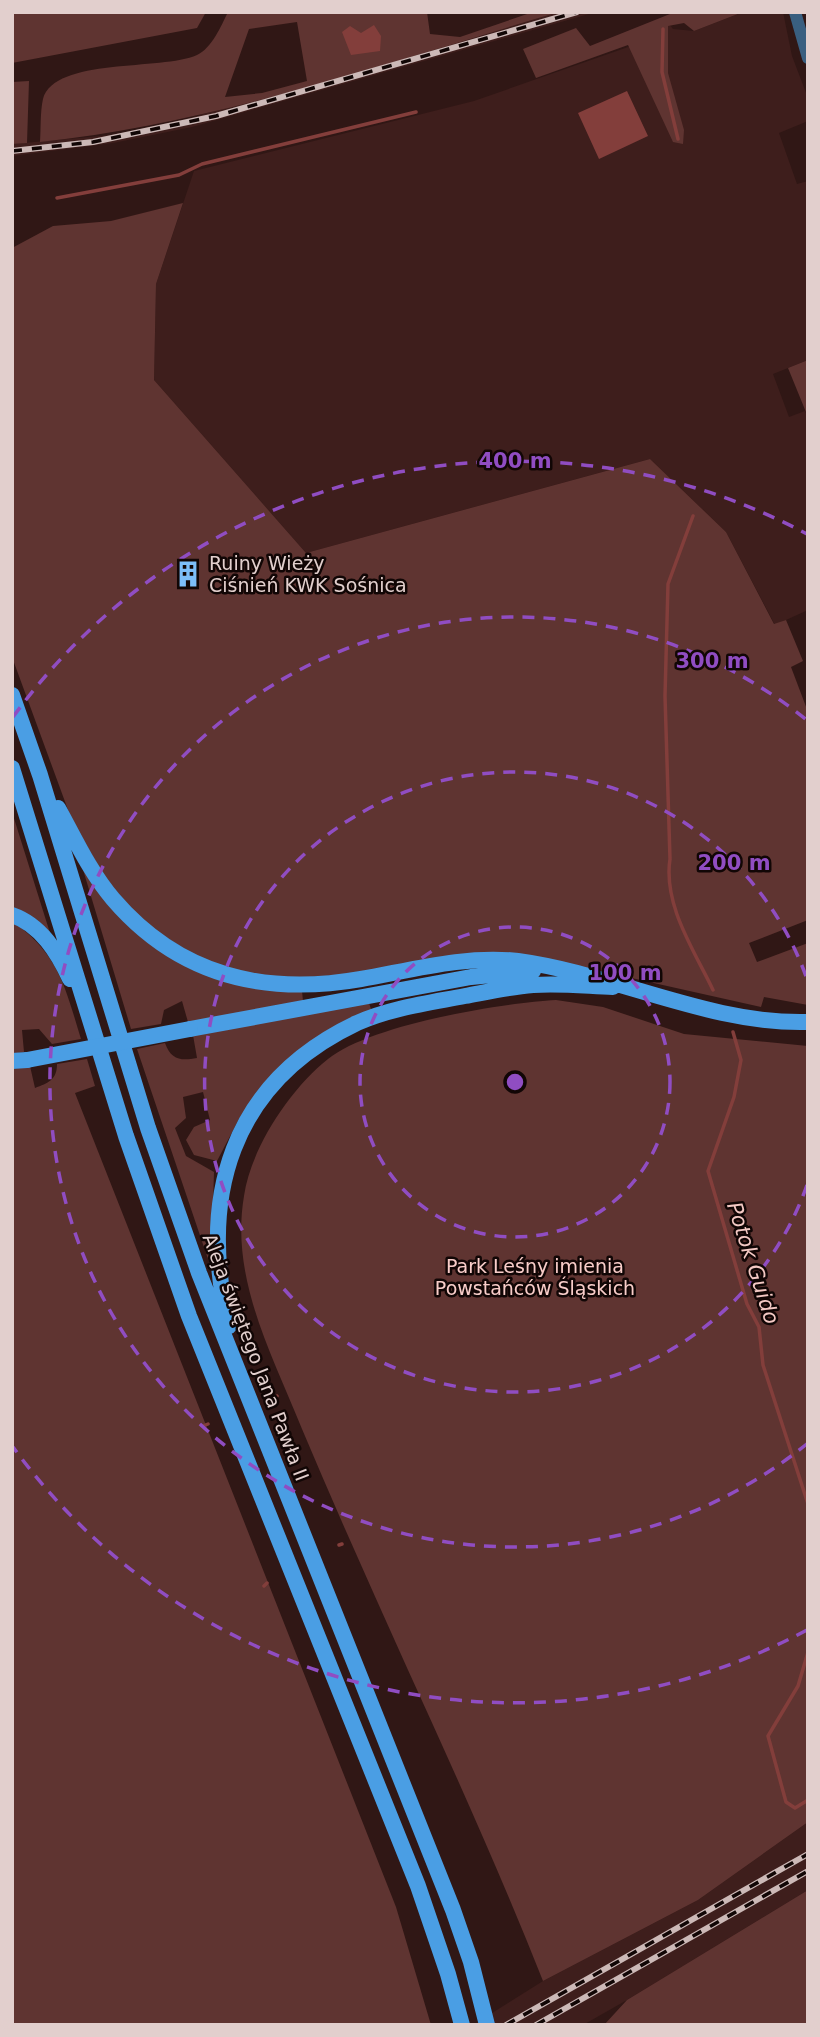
<svg xmlns="http://www.w3.org/2000/svg" width="820" height="2037" font-family="'DejaVu Sans',sans-serif">
	<style>
		.built { fill: #3e1e1c }
		.green { fill: #5f3431; fill-rule: evenodd }
		.water { fill: #833e3b }
		.lines { fill: none; stroke-linecap: round; stroke-linejoin: round }
		.stream { stroke: #833e3b; stroke-width: 3.5 }
		.minor { stroke: #395f80; stroke-width: 12 }
		.major { stroke: #4a9ee4; stroke-width: 16 }
		.rail-casing { stroke: #ccb9b7; stroke-width: 6 }
		.rail { stroke: #110605; stroke-width: 3.5; stroke-dasharray: 10; stroke-linecap: butt }
		.major-bridge { stroke: #4a9ee4; stroke-width: 16 }
		.ring { fill: none; stroke: #904dc2; stroke-width: 3.5; stroke-dasharray: 12 9 }
		.labels { text-anchor: middle; stroke-width: 5; stroke-linejoin: round; paint-order: stroke }
		.poi-label { font-size: 19px; fill: #e2cfcd; stroke: #110605; text-anchor: start }
		.park-label { font-size: 19px; fill: #f9cdc9; stroke: #110605 }
		.street-label { font-size: 19px; fill: #e2cfcd; stroke: #110605 }
		.water-label { font-size: 21px; font-style: italic; fill: #f4c9c4; stroke: #110605 }
		.centre { fill: #904dc2; stroke: #110605; stroke-width: 3.5 }
		.ring-label { font-size: 21px; text-anchor: middle; font-weight: bold; fill: #904dc2; stroke: #110605; stroke-width: 5; stroke-linejoin: round; paint-order: stroke }
	</style>
	<rect width="100%" height="100%" fill="#301715"/>
	<path class="built" d="M 559,12 L 596,12 L 192,127 L 113,143 L 12,156 L 12,144 L 112,135 L 190,118 Z
		M 743,12 L 783,12 L 792,56 L 808,98 L 808,121 L 779,133 L 797,184 L 808,181 L 808,360 L 773,374 L 789,417 L 805,411 L 808,417 L 808,610 L 775,625 L 726,532 L 650,459 L 306,553 L 154,380 L 156,284 L 194,171 L 474,101 L 651,39 L 656,27 L 670,25 L 673,29 L 694,31 Z
		M 808,1822 L 808,1890 L 627,2000 L 583,2025 L 473,2025 L 543,1981 L 698,1900 Z"/>
	<path class="green" d="M 12,12 L 206,12 L 197,28 L 12,63 Z
		M 228,12 L 427,12 L 430,34 L 460,37 L 533,12 L 559,12 C 389,62 217,123 40,142 C 41,129 40,112 43,99 C 55,57 161,71 197,55 C 212,48 221,26 228,12 ZM 297,22 L 307,81 L 262,93 L 225,97 L 249,29 Z
		M 675,12 L 743,12 L 694,31 L 684,23 L 668,26 L 668,73 L 684,130 L 683,144 L 673,142 L 628,45 L 536,78 L 523,49 L 576,28 L 590,46 Z
		M 29,81 L 27,143 L 12,144 L 12,82 Z
		M 183,203 L 156,284 L 154,380 L 306,553 L 650,459 L 726,532 L 774,624 L 786,620 L 803,661 L 791,667 L 808,712 L 808,920 L 749,943 L 757,962 L 808,943 L 808,1005 L 764,997 L 761,1007 L 542,958 L 278,980 L 206,962 L 146,925 L 105,878 L 71,818 L 12,657 L 12,248 L 53,226 L 111,221 Z
		M 808,360 L 808,417 L 788,368 Z
		M 12,812 L 50,933 L 12,908 Z
		M 81,863 L 163,951 L 302,991 L 303,1001 L 188,1022 L 182,1001 L 164,1010 L 161,1024 L 131,1029 Z
		M 12,921 C 59,954 65,987 81,1039 L 52,1044 L 39,1029 L 22,1030 L 24,1052 L 12,1054 Z
		M 556,1000 L 603,1007 L 684,1034 L 808,1046 L 808,1822 L 698,1900 L 543,1981 C 501,1875 455,1773 408,1670 C 372,1590 336,1510 302,1429 C 272,1354 230,1279 244,1196 C 251,1148 290,1089 328,1059 C 370,1025 500,1003 556,1000 Z
		M 369,1003 L 372,1012 L 350,1021 L 239,1119 L 217,1161 L 194,1155 L 186,1140 L 194,1127 L 210,1120 L 203,1092 L 183,1097 L 186,1118 L 175,1128 L 186,1156 L 214,1172 L 211,1268 L 137,1049 L 165,1043 C 171,1060 181,1061 197,1058 L 193,1035 Z
		M 87,1059 L 95,1086 L 75,1093 L 396,1907 L 431,2025 L 12,2025 L 12,1069 L 30,1066 L 35,1088 C 48,1083 57,1080 57,1064 Z
		M 808,1890 L 808,2025 L 604,2025 L 627,2000 Z"/>
	<path class="water" d="M 374,25 L 381,36 L 380,51 L 351,55 L 342,32 L 350,26 L 361,33 Z
		M 627,91 L 648,136 L 599,159 L 578,113 Z"/>
	<g class="lines">
		<path class="stream" d="M 663,29 L 662,72 L 678,139
			M 57,198 L 179,175 L 202,164 L 416,112
			M 693,516 L 668,584 L 665,696 L 670,859 C 663,905 694,950 713,990
			M 733,1032 L 741,1060 L 734,1097 L 708,1171 L 747,1304 L 759,1327 L 763,1365 L 808,1504
			M 275,1397 L 277,1396
			M 203,1426 L 208,1424
			M 339,1545 L 342,1544
			M 264,1586 L 267,1583
			M 808,1652 L 798,1686 L 768,1736 L 786,1802 L 795,1808 L 808,1800"/>
		<path class="minor" d="M 795,12 L 808,58"/>
		<path class="major" d="M 12,695 L 40,775 L 148,1128 L 199,1273 L 453,1910 L 471,1962 L 487,2025
			M 12,768 L 126,1136 L 189,1316 L 418,1886 L 448,1974 L 462,2025
			M 58,808 C 75,839 90,872 113,899 C 179,976 264,996 361,979 C 412,970 466,955 518,961 C 614,974 711,1025 808,1022
			M 12,915 C 41,925 58,953 70,979
			M 190,1029 L 471,977 L 533,971
			M 12,1061 L 27,1060
			M 229,1326 C 198,1198 230,1083 357,1023 C 391,1008 429,1003 465,996 C 487,992 510,987 533,985 C 559,983 586,986 613,987"/>
		<g class="rail-casing">
			<path id="rail" d="M 12,151 L 93,142 L 216,116 L 577,12
				M 506,2025 L 808,1854
				M 536,2025 L 808,1871"/>
		</g>
		<use href="#rail" class="rail"/>
		<path class="major-bridge" d="M 27,1060 L 190,1029"/>
	</g>
	<g class="ring">
		<circle cx="515" cy="1082" r="155"/>
		<path d="M807 1185A310 310 0 1 1 807 979"/>
		<path d="M808 1443A465 465 0 1 1 808 721"/>
		<path d="M807 1630A621 621 0 0 1 13 1447M13 717A621 621 0 0 1 807 534"/>
	</g>
	<defs>
		<g id="building-bare" transform="scale(2.1)"><path d="M-4-6H4V6H1V3H-1V6H-4ZM-2.5-4.3h1.7v1.8h-1.7ZM.8-4.3h1.7v1.8H.8ZM-2.5-1h1.7V.8h-1.7ZM.8-1h1.7V.8H.8Z" fill="#7cbef9" stroke="#110605" stroke-width="2.5" paint-order="stroke"/></g>
	</defs>
	<g fill-rule="evenodd">
		<use href="#building-bare" x="188" y="574"/>
	</g>
	<g class="labels">
		<g class="poi-label">
			<text x="209" y="570">Ruiny Wieży<tspan x="209" dy="22">Ciśnień KWK Sośnica</tspan></text>
		</g>
		<g class="park-label">
			<text x="535" y="1273">Park Leśny imienia<tspan x="535" dy="22">Powstańców Śląskich</tspan></text>
		</g>
		<g class="street-label">
			<text transform="translate(256 1357) rotate(69)" y="7">Aleja świętego Jana Pawła II</text>
		</g>
		<g class="water-label">
			<text transform="translate(753 1263) rotate(72)" y="7">Potok Guido</text>
		</g>
	</g>
	<circle cx="515" cy="1082" r="10" class="centre"/>
	<g class="ring-label">
		<text x="515" y="468">400 m</text>
		<text x="712" y="668">300 m</text>
		<text x="734" y="870">200 m</text>
		<text x="625" y="980">100 m</text>
	</g>
	<rect width="820" height="2037" fill="none" stroke="#e2cfcd" stroke-width="28"/>
</svg>
